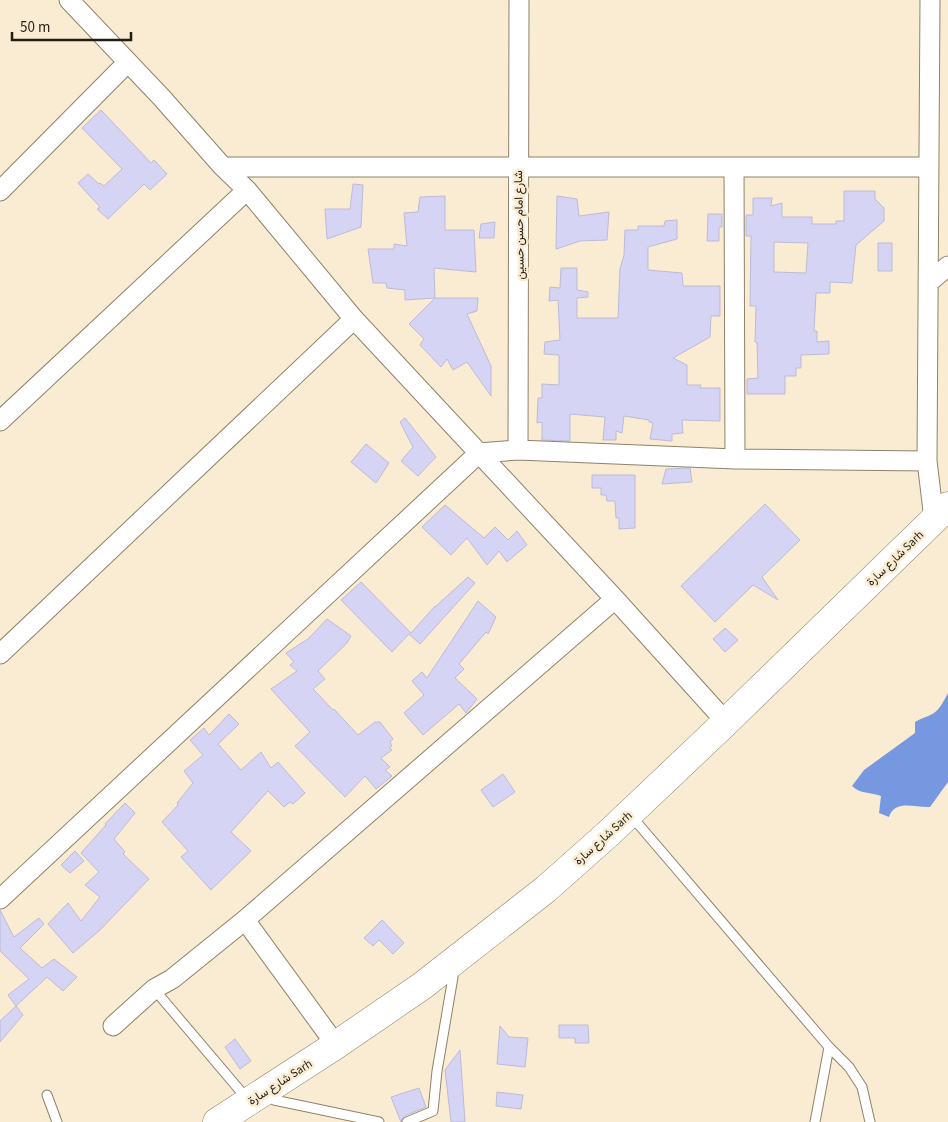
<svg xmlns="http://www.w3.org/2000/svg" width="948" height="1122" font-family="'Source Sans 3',Vazirmatn,sans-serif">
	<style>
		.water { fill: #7698e0 }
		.building { fill: #d5d4f5; stroke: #bcbbd6; fill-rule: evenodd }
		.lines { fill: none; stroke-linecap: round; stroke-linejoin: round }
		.service-casing { stroke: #8f826b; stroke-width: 11 }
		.minor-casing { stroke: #8f826b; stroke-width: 21 }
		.trunk-casing { stroke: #8f826b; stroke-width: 29 }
		.service { stroke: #fff; stroke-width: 9 }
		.minor { stroke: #fff; stroke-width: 19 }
		.trunk { stroke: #fff; stroke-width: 28 }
		.labels { text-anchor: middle; stroke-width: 5; stroke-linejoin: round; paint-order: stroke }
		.street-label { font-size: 12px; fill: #221c13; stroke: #faecd2 }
	</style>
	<rect width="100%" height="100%" fill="#faecd2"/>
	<path class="water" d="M 948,693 L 948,782 L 930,807 C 915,808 895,799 889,817 L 879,813 L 881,796 C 871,792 860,794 852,786 L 864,770 L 915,733 L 915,722 C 921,718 928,717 934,713 C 941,708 944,700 948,693 Z"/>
	<path class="building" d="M 101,110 L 151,163 L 154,160 L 167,174 L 150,190 L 144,184 L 108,219 L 97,209 L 100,207 L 78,183 L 88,174 L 99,184 L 100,183 L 104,186 L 122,169 L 82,128 Z
		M 353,184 L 363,185 L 361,227 L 327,239 L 325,209 L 350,209 Z
		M 844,191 L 875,191 L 875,199 L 884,208 L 884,221 L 856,245 L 852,283 L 830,282 L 830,293 L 816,293 L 814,331 L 817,331 L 817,342 L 829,341 L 829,354 L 801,355 L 801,368 L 796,368 L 796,376 L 785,376 L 785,394 L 747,394 L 747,379 L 758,378 L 757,342 L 755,342 L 756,306 L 750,306 L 751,236 L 746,236 L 746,215 L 753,215 L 753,198 L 772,198 L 771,206 L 782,203 L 782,217 L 812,217 L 812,224 L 836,224 L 836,221 L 844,221 ZM 774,242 L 808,243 L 806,273 L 774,272 Z
		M 445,196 L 445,230 L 474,230 L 476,272 L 434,268 L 435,298 L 405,300 L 405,290 L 387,288 L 386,283 L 373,283 L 368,249 L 394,249 L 394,244 L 407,246 L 404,213 L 418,212 L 420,197 Z
		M 557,196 L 577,199 L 579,216 L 609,212 L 607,240 L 580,241 L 556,249 Z
		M 708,214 L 722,214 L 722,227 L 719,227 L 719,241 L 707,241 Z
		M 677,220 L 677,239 L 648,247 L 648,270 L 682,273 L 683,286 L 720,286 L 720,316 L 711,316 L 710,337 L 673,358 L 687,365 L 687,385 L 701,385 L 700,388 L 720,388 L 720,421 L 682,420 L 683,433 L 672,434 L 672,441 L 650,439 L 653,423 L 649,422 L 649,420 L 624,416 L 622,433 L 616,431 L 616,440 L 603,440 L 605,417 L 570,414 L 570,441 L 542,440 L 542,422 L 537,423 L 538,398 L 542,398 L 542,384 L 559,385 L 559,355 L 544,354 L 545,342 L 560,340 L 558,300 L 549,301 L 550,287 L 560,288 L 561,268 L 577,268 L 577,290 L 588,292 L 588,297 L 577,298 L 577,318 L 618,318 L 620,269 L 624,255 L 625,230 L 638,230 L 638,226 L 664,226 L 665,221 Z
		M 495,222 L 494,238 L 479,238 L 481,224 Z
		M 878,243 L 892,243 L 892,271 L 878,271 Z
		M 435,298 L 478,298 L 477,311 L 467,314 L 491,366 L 491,396 L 467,362 L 453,370 L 447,359 L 441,367 L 420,345 L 424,339 L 409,324 Z
		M 405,418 L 436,457 L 418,476 L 401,461 L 413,447 L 400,422 Z
		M 366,444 L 389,463 L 376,483 L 351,462 Z
		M 690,468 L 692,482 L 662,484 L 666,469 Z
		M 592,475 L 635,475 L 635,528 L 619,529 L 619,518 L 616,518 L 615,501 L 607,501 L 606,495 L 601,495 L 601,488 L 592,488 Z
		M 765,504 L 800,540 L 762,577 L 778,600 L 753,585 L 715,622 L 681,586 Z
		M 445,505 L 484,538 L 495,527 L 508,540 L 517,531 L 527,545 L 507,562 L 499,551 L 487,565 L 467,538 L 451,555 L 422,527 Z
		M 468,577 L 475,583 L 420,644 L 409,634 L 392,652 L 341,600 L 361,582 L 411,633 L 435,606 L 435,607 Z
		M 478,601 L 496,617 L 488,634 L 486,632 L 459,664 L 464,669 L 455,678 L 477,699 L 466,713 L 459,704 L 423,735 L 404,713 L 424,695 L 412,681 L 422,672 L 427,678 Z
		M 327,619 L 351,636 L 347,643 L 318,671 L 325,679 L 313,689 L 333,710 L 334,709 L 358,735 L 375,722 L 380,722 L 393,739 L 390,742 L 392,746 L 389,748 L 392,750 L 381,758 L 390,767 L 385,770 L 392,776 L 376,789 L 365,776 L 345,797 L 295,746 L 310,732 L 271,689 L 297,671 L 290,665 L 294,662 L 286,653 L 308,639 Z
		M 725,628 L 738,640 L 725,652 L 713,639 Z
		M 229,714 L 239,724 L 218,744 L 241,770 L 261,752 L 271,768 L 278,762 L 305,793 L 293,804 L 290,802 L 284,807 L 268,791 L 231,832 L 251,851 L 211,890 L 181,857 L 188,851 L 162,822 L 178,805 L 177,803 L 193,783 L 184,771 L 203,755 L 190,740 L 204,728 L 209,735 Z
		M 503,774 L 515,792 L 493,807 L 481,790 Z
		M 125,803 L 135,813 L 114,839 L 125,852 L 123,854 L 149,879 L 100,930 L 73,953 L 48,924 L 68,903 L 81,921 L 100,897 L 85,885 L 99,872 L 81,853 L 106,825 L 105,824 Z
		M 75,851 L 84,861 L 70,873 L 61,865 Z
		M 0,910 L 14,937 L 39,918 L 44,924 L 20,948 L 42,968 L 54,959 L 77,977 L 63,991 L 47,977 L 16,1006 L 8,995 L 29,979 L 0,951 Z
		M 382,920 L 404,943 L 393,954 L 379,940 L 373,946 L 364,938 Z
		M 16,1006 L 23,1015 L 0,1042 L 0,1021 Z
		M 559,1025 L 588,1025 L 589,1043 L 575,1043 L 575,1038 L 559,1038 Z
		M 500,1026 L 509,1037 L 528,1038 L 525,1067 L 497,1064 Z
		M 235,1039 L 251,1061 L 240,1069 L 225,1047 Z
		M 460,1050 L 465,1122 L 451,1122 L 445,1070 Z
		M 419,1088 L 426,1107 L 404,1116 L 401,1122 L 391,1097 Z
		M 497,1092 L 523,1095 L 521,1109 L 496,1106 Z"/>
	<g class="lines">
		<g class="service-casing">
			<path id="service" d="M 639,825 L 829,1047 L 849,1067 L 862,1087 L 870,1122
				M 154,989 L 248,1100
				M 47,1095 L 57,1122
				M 274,1100 L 379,1122
				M 407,1122 L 433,1111 L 437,1071 L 453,977
				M 815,1122 L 829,1047"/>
		</g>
		<g class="minor-casing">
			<path id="minor" d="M 69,0 L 162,98 L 223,167 L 247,190 L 354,319 L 615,599 L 726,722
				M 930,0 L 927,461 L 934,519
				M 223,167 L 929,167
				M 734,167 L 735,459
				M 0,191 L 128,62
				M 928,283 L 948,266
				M 0,421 L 247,190
				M 518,450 L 519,0
				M 0,654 L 354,319
				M 0,899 L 479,453 L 518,450 L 735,459 L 927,461
				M 245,920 L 336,1045
				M 113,1026 L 154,989 L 172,979 L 245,920 L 615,599"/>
		</g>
		<g class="trunk-casing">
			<path id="trunk" d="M 217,1122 L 336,1045 L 422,986 L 546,889 L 609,833 L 726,722 L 948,506"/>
		</g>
		<use href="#service" class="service"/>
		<use href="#minor" class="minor"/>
		<use href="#trunk" class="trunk"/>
	</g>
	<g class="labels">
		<g class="street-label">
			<text transform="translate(519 225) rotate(-91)" y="4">شارع امام حسن حسين</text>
			<text transform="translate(895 558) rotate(-44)" y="4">شارع سارة Sarh</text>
			<text transform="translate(603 838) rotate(-42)" y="4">شارع سارة Sarh</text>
			<text transform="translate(280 1082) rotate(-33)" y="4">شارع سارة Sarh</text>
		</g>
	</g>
	<path d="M12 32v8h119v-8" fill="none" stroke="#221c13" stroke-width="2.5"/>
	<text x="20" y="32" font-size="15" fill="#221c13" stroke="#faecd2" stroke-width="4" paint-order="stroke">50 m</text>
</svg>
